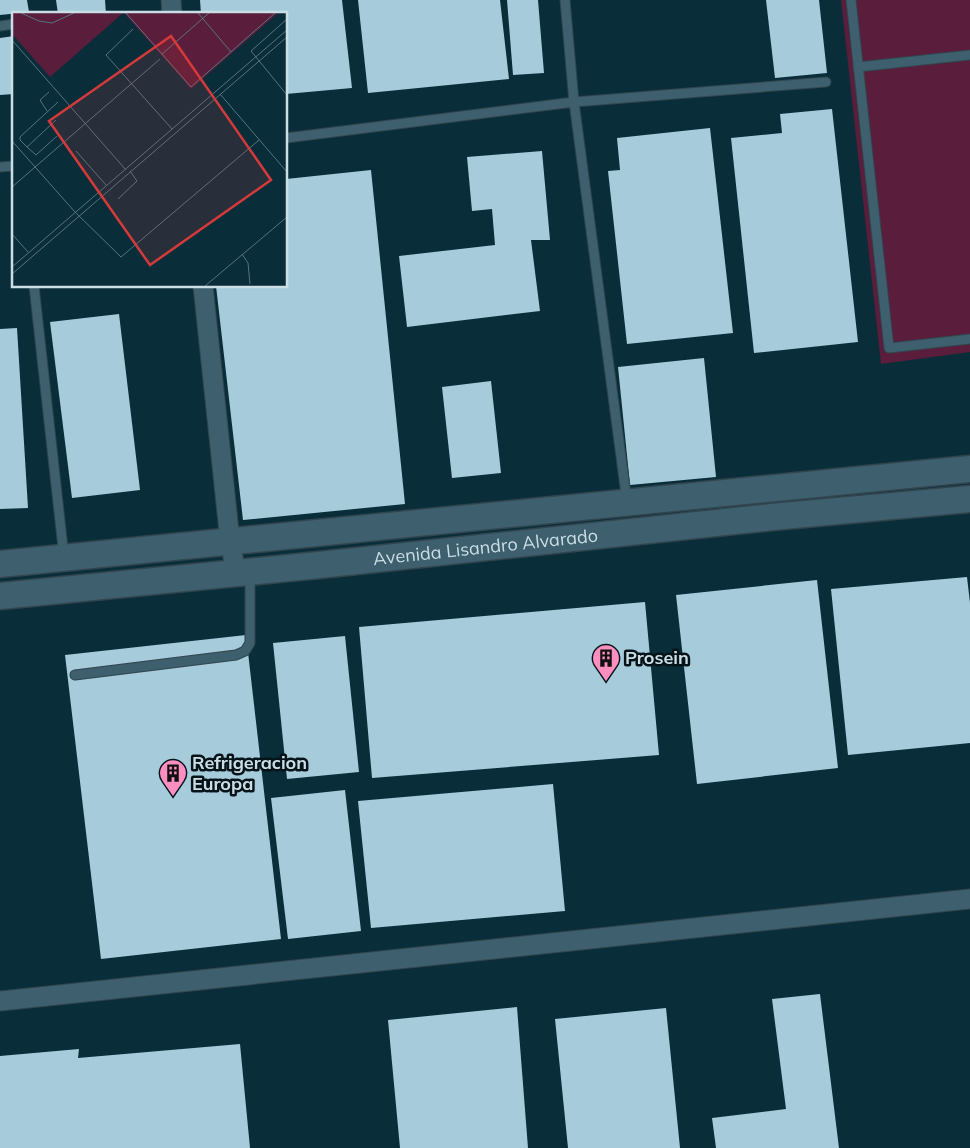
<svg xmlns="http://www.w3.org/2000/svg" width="970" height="1148" font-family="Mulish,sans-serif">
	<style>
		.green { fill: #5a1d3b }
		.building { fill: #a6cbdb }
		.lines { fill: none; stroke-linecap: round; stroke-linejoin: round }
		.lane-casing { stroke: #31454e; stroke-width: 11 }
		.street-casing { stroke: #31454e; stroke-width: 21 }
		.secondary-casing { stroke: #31454e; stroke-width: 29 }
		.lane { stroke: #3d5f6e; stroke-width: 9 }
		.street { stroke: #3d5f6e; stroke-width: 19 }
		.secondary { stroke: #3d5f6e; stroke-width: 26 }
		.labels { text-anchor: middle; stroke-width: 5; stroke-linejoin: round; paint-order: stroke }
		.street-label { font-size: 18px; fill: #cbdee6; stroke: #06141a }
		.poi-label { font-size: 18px; font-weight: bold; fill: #cbdee6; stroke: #06141a; text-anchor: start }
		.inset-road { fill: none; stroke: #57747f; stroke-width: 1 }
		.view { fill: #d53a3b; fill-opacity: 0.15; stroke: #d53a3b; stroke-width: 2.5 }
		.inset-edge { fill: none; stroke: #cbdee6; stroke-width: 2.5 }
	</style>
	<rect width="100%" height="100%" fill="#0a2d3a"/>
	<path class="green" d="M 841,0 L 970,0 L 970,352 L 881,364 Z"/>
	<path class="building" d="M 0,0 L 27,0 L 29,12 L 0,15 Z
		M 56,0 L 105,0 L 106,14 L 58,14 Z
		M 200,0 L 342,0 L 352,88 L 286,94 L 286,14 L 201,14 Z
		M 358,0 L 500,0 L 509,79 L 368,93 Z
		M 507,0 L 538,0 L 544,73 L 513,75 Z
		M 766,0 L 819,0 L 827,73 L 775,78 Z
		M 14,36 L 14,94 L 0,95 L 0,38 Z
		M 832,109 L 858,342 L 754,353 L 731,138 L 782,133 L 780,114 Z
		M 710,128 L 733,333 L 627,344 L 608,171 L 620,170 L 617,138 Z
		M 542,151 L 550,240 L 531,240 L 540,311 L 407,327 L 399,256 L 495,245 L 492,209 L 472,211 L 467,157 Z
		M 371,170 L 405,504 L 243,520 L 216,286 L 286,286 L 286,179 Z
		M 119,314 L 140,490 L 72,498 L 50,322 Z
		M 17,328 L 28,508 L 0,509 L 0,329 Z
		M 704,358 L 716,477 L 630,485 L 618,367 Z
		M 491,381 L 501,473 L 452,478 L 442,387 Z
		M 967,577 L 970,603 L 970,743 L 848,755 L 831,589 Z
		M 817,580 L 838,768 L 697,784 L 676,595 Z
		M 645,602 L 659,755 L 372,778 L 359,627 Z
		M 246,635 L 281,939 L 101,959 L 65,655 Z
		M 345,636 L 359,772 L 287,779 L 273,643 Z
		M 553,784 L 565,911 L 371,928 L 358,801 Z
		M 345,790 L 361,931 L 288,939 L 271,798 Z
		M 820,994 L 839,1148 L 716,1148 L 712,1118 L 786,1109 L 772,999 Z
		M 517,1007 L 528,1148 L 400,1148 L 388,1020 Z
		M 666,1008 L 680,1148 L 568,1148 L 555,1019 Z
		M 240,1044 L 250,1148 L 0,1148 L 0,1056 L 79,1049 L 78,1058 Z"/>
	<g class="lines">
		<g class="lane-casing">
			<path id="lane" d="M 565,0 L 574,102 L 627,502
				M 851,0 L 889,348 L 970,339
				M 0,26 L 14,24
				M 858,67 L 970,55
				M 286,138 L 574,102 L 826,82
				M 0,167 L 14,166
				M 34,286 L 64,557
				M 75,675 L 236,655 L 245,651 L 250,643 L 250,574"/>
		</g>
		<g class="street-casing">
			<path id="street" d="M 171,0 L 172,14
				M 203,286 L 230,541 L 236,573
				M 0,1001 L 970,899"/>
		</g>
		<g class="secondary-casing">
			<g id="secondary">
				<path d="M 0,564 L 970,469"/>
				<path id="s1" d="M 0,596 L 319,565 L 772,517 L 970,499"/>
			</g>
		</g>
		<use href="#lane" class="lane"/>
		<use href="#street" class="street"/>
		<use href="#secondary" class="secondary"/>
	</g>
	<defs>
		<g id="building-pin" transform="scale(1.4375)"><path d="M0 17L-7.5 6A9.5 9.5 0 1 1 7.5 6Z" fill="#fd8ec0" stroke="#06141a"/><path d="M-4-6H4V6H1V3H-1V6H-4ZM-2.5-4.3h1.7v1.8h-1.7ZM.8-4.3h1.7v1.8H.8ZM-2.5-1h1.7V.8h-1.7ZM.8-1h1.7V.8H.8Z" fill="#111"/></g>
	</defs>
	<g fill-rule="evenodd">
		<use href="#building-pin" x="606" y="658"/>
		<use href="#building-pin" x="173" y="773"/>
	</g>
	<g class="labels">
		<g class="street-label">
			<text dy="6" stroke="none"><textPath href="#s1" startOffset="488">Avenida Lisandro Alvarado</textPath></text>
		</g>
		<g class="poi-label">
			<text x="625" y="664">Prosein</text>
			<text x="192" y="769">Refrigeracion<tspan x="192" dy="21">Europa</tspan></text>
		</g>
	</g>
	<g transform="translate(12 12)">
		<rect width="275" height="275" fill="#0a2d3a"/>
		<path d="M 0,1 L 111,1 L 38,65 L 0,22 ZM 112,1 L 266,1 L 179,77 Z" fill="#5a1d3b"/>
		<path class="inset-road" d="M 9,1 L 27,9 L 40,11 L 62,1M 114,1 L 179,75 L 263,1M 186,1 L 219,40M 275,7 L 239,39 L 275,83M 121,17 L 94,43 L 160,117M 0,28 L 114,158M 150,42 L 197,1M 208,82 L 275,160M 35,99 L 28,88 L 37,80M 44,108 L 15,135 L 8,128 L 8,125 L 46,90M 0,129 L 63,200 L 109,245 L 247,128M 15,135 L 24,143 L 45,124M 64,139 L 94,173M 0,175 L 148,47M 106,187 L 125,169 L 118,159M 0,222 L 16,240M 230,242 L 236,251 L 238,272M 0,255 L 275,18M 0,262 L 275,25M 193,274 L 275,205"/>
		<path class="view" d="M 159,24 L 259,168 L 138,253 L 37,109 Z"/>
		<rect width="275" height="275" class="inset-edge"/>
	</g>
</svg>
